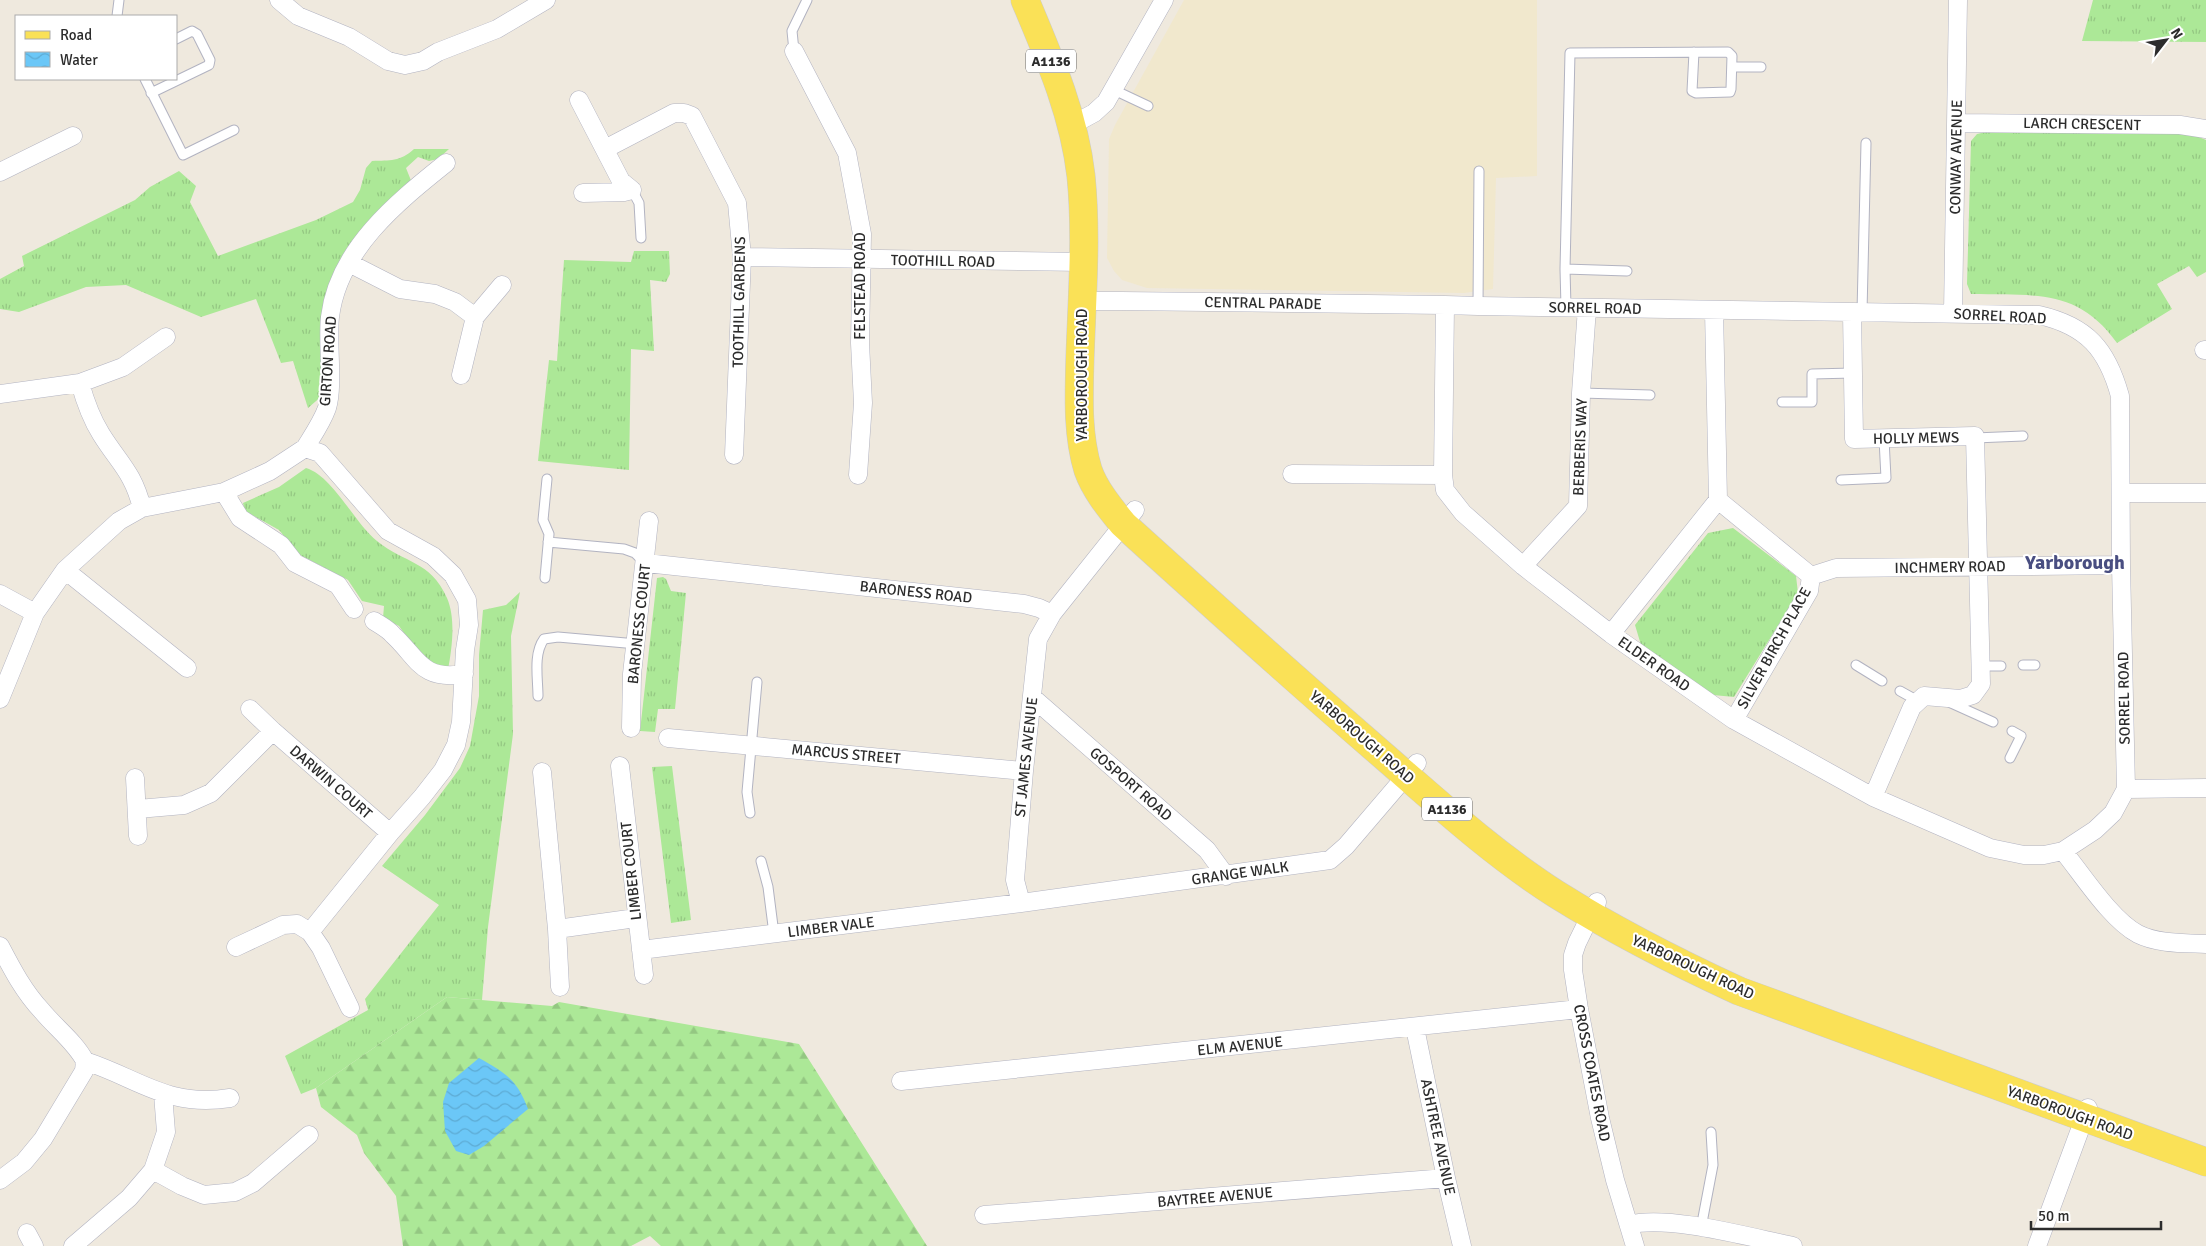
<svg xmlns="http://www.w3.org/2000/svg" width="2206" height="1246" font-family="Signika,sans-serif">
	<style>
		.education { fill: #f1e8cd }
		.grass { fill: url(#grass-tufts) }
		.forest { fill: url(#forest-firs) }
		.water { fill: url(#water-waves) }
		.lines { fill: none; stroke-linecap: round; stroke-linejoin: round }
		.service-casing { stroke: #b2b3c1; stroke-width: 11 }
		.minor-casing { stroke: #b2b3c1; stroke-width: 19 }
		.primary-casing { stroke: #ccc; stroke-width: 29 }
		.service { stroke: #fff; stroke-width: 9 }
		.minor { stroke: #fff; stroke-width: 18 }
		.primary { stroke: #fae157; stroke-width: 28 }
		.labels { text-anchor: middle; stroke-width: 4; stroke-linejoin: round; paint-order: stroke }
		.shield { fill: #fff; stroke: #6b6b6b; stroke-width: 1 }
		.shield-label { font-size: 14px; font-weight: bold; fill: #2c2c2c }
		.street-label { font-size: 15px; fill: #2c2c2c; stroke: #fff }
		.district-label { font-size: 20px; font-weight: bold; fill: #494e81; stroke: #fff }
	</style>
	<defs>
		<pattern id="grass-tufts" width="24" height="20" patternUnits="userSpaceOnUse" patternTransform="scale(1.25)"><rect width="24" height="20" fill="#ace897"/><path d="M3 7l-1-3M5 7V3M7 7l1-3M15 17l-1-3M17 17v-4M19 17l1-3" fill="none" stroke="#94c782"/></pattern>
		<pattern id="forest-firs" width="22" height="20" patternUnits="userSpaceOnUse" patternTransform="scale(1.25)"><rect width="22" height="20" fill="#ace897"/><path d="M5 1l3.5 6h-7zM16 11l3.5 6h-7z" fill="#94c782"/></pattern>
		<pattern id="water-waves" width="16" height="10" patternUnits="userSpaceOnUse" patternTransform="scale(1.25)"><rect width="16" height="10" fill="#6bc7f7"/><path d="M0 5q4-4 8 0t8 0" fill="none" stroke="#5dabd4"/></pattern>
	</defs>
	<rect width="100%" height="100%" fill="#efe9de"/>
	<path class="education" d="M 1184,0 L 1537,0 L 1537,176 L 1496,178 L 1493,289 L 1464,293 L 1147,288 L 1122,280 L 1114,271 L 1107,258 L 1109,139 L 1115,125 Z"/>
	<path class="grass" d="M 2093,0 L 2206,0 L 2206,42 L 2082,41 Z
		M 1986,132 L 2179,134 L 2187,132 L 2206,140 L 2206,272 L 2197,277 L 2189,266 L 2157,284 L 2172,309 L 2117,343 C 2077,287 2033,296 1971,294 L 1967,284 L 1971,141 L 1977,134 Z
		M 414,149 L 449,149 L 438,159 L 429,161 L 418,157 L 406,168 L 412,183 L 344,254 L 323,395 L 308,408 L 293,361 L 281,363 L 256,299 L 201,317 L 126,285 L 86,287 L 19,312 L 0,309 L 0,279 L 24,266 L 22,256 L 135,200 L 150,187 L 179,171 L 196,186 L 190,202 L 218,256 L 316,220 L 353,202 L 360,190 L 366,168 L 372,161 C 390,160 400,162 414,149 Z
		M 634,251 L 669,251 L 670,274 L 666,282 L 650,280 L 654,351 L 631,349 L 629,470 L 538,461 L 549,360 L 557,361 L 564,260 L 631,262 Z
		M 306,468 C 333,476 355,524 377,541 C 405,564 430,560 447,598 C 456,619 452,648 448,670 L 421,657 L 399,626 L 383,618 L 384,606 L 362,601 L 348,580 L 300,555 L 279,530 L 245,511 L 243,503 L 279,487 Z
		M 1733,528 L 1796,576 L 1798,593 L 1734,697 L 1713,695 L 1641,645 L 1635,625 L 1708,533 Z
		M 663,577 L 666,579 L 671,591 L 686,593 L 675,709 L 658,709 L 655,732 L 640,731 L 657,578 Z
		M 520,592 L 511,636 L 513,734 L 488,927 L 482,1000 L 447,997 L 316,1088 L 301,1094 L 285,1056 L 368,1010 L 365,999 L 439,905 L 382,866 L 425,815 L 460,768 L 470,746 L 479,696 L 479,655 L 483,610 L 506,605 Z
		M 672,766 L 691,920 L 671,923 L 652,767 Z"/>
	<path class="forest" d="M 447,997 L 552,1006 L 559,1002 L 799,1044 L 927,1246 L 661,1246 L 650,1236 L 631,1246 L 403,1246 L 396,1196 L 364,1153 L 357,1135 L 321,1107 L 316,1088 Z"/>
	<path class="water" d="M 479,1058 C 506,1073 517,1080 528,1109 L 484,1146 L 469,1155 L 456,1151 L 445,1131 L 443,1102 L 449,1083 Z"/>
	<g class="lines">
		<g class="service-casing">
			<path id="service" d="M 117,16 L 119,0
				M 794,51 L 792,31 L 807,0
				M 1732,67 L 1761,67
				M 145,79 L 183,155 L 234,130
				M 1114,90 L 1148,106
				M 151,93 L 209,65 L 210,60 L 197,34 L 192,31 L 176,39
				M 632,190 L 639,203 L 641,238
				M 1565,269 L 1627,271
				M 1478,306 L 1479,171
				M 1566,307 L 1565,269 L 1570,53 L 1728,52 L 1732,56 L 1731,89 L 1730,92 L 1696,93 L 1692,91 L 1694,52
				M 1862,312 L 1866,143
				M 1581,393 L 1650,395
				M 1782,402 L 1812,402 L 1812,374 L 1853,373
				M 1975,438 L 2023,436
				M 1841,480 L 1886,478 L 1884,439
				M 548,542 L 624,549 L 635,553 L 645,563
				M 545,578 L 549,534 L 543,520 L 547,479
				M 1856,665 L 1882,681
				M 2023,665 L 2035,665
				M 1980,666 L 2001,666
				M 1900,691 L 1918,701
				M 538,696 C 538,679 533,654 544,639 L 558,637 L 637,644
				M 1951,703 L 1993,722
				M 2010,758 L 2021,736 L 2012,731
				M 750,813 L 747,792 L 757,682
				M 761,861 L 768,887 L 774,934
				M 1701,1228 L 1713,1165 L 1711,1132"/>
		</g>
		<g class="minor-casing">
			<path id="minor" d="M 279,0 L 298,16 L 349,37 L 388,61 L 405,65 L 423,61 L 438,52 L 497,29 L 546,0
				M 794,51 L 847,153 L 862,234 L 860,343 L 863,403 L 858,475
				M 579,100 L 621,181 L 632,190
				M 1957,123 L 2180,125 L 2206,129
				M 1072,125 L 1094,113 L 1106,102 L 1164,0
				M 605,149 L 674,113 L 684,113 L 692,116 L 737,203 L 742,257 L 734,455
				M 0,172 L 73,136
				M 583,193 L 624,192 L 632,190
				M 742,257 L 1083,262
				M 349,263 L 400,289 L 435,294 L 455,302 L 475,317
				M 1082,301 L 1121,301 L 1445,305 L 1478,306 L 2039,315 C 2087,326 2107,349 2120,396 L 2121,565 L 2126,789 L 2113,813 L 2095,830 L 2063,851 L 2044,855 L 2024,855 L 1990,848 L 1873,797 L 1734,720 L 1611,634 L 1523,566 L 1463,513 L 1445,490 L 1443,475 L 1445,305
				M 1714,310 L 1718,500
				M 1852,312 L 1854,439 L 1975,436 L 1981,684 L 1973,695 L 1960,699 L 1924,696 L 1912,707 L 1873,797
				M 1953,313 L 1958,0
				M 2204,350 L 2206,350
				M 461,375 L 475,317 L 502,285
				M 80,383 C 85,401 91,418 101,434 C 119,463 133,472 142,508
				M 0,394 L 80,383 L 123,367 L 166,337
				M 305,448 C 313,435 322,422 327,408 C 334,385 327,343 330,317 C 338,250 396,203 446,163
				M 1292,474 L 1443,475
				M 224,492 L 240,518 L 281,545 L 295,563 L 338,585 L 354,609
				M 2121,493 L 2206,493
				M 646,563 L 1024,604 L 1039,608 L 1052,614 L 1135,510
				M 1523,566 L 1578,506 L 1581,393 L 1587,308
				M 65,570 L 187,668
				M 1811,576 L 1836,568 L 2121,565
				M 0,594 L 35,613
				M 374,621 C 380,625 388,629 393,635 C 418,658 421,681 464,674
				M 1611,634 L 1718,500 L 1811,576 L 1809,591 L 1734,720
				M 1032,697 L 1207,850 L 1226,876
				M 0,699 L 35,613 L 65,570 L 119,521 L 142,508 L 224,492 L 270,471 L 305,448 L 320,453 L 388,531 L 433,556 L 453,575 L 467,600 L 469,625 L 465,650 L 461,722 L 456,745 L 443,770 L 422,797 L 390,833 L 310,932 L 297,924 L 283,925 L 236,947
				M 250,709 L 273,731
				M 631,728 L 632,674 L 649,521
				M 668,738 L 1024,771
				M 620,766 L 644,975
				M 542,772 L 557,929 L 560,987
				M 135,778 L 138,836
				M 2126,789 L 2206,788
				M 138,809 L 184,805 L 211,793 L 273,731 L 390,833
				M 2063,851 C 2082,874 2111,920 2138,934 C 2158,944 2184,943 2206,944
				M 1597,902 L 1577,943 L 1573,955 L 1573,970 L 1579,1009 L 1600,1118 L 1615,1180 L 1635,1246
				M 1021,903 L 1015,880 L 1024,771 L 1038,639 L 1052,614
				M 557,929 L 636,918
				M 310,932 L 321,948 L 350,1008
				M 0,946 C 12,969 24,992 42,1011 C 56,1028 75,1042 85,1061 C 140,1079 168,1108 230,1098
				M 641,950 L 1021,903 L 1330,860 L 1346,846 L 1417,763
				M 1415,1028 L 1446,1178 L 1462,1246
				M 901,1081 L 1579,1009
				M 153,1170 L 182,1186 L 204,1195 L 235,1192 L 253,1183 L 309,1135
				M 0,1180 L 24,1162 L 43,1139 L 84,1071 L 85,1061
				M 984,1215 L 1446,1178
				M 1629,1225 C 1666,1214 1753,1238 1793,1246
				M 27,1233 L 34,1246
				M 73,1246 L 129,1198 L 153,1170 L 166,1132 L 163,1094
				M 2037,1246 L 2088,1108"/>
		</g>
		<g class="primary-casing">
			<path id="primary" d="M 1025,0 C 1049,57 1074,114 1081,176 C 1087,236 1082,297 1080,357 C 1079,395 1077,434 1088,470 C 1095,490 1110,508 1123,524 C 1210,603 1297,681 1386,758 C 1440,805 1495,855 1556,894 C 1615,931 1676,962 1739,991 L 2206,1162"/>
		</g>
		<use href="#service" class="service"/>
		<use href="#minor" class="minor"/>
		<use href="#primary" class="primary"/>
	</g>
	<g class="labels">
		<g class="shield">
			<rect x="1026" y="49.5" width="50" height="23" rx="4"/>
			<rect x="1422" y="797.5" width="50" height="23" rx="4"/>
		</g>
		<g class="shield-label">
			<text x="1051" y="66">A1136</text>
			<text x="1447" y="814">A1136</text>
		</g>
		<g class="street-label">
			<text transform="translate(2082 124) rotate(1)" y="5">LARCH CRESCENT</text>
			<text transform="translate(1956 157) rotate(-89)" y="5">CONWAY AVENUE</text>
			<text transform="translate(943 261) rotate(1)" y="5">TOOTHILL ROAD</text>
			<text transform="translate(860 286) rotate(-90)" y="5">FELSTEAD ROAD</text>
			<text transform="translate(739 302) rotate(-89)" y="5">TOOTHILL GARDENS</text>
			<text transform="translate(1263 303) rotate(1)" y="5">CENTRAL PARADE</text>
			<text transform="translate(1595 308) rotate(1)" y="5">SORREL ROAD</text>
			<text transform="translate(2000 316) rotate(3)" y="5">SORREL ROAD</text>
			<text transform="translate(328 361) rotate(-86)" y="5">GIRTON ROAD</text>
			<text transform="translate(1082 375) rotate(-90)" y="5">YARBOROUGH ROAD</text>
			<text transform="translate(1916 438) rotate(-1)" y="5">HOLLY MEWS</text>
			<text transform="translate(1580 447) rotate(-88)" y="5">BERBERIS WAY</text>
			<text transform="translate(1950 567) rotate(-1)" y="5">INCHMERY ROAD</text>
			<text transform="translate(916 592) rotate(6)" y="5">BARONESS ROAD</text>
			<text transform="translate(639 624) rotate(-84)" y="5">BARONESS COURT</text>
			<text transform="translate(1774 648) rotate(-61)" y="5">SILVER BIRCH PLACE</text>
			<text transform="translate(1654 664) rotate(35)" y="5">ELDER ROAD</text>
			<text transform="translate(2124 698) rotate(-91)" y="5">SORREL ROAD</text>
			<text transform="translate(1362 737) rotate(41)" y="5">YARBOROUGH ROAD</text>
			<text transform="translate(846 754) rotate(5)" y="5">MARCUS STREET</text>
			<text transform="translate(1026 757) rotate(-84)" y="5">ST JAMES AVENUE</text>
			<text transform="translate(331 782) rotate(41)" y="5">DARWIN COURT</text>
			<text transform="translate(1131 784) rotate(41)" y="5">GOSPORT ROAD</text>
			<text transform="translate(631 871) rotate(-96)" y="5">LIMBER COURT</text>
			<text transform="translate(1240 873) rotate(-8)" y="5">GRANGE WALK</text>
			<text transform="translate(831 927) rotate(-7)" y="5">LIMBER VALE</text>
			<text transform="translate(1693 967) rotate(25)" y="5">YARBOROUGH ROAD</text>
			<text transform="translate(1240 1046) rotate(-6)" y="5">ELM AVENUE</text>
			<text transform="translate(1592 1073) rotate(79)" y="5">CROSS COATES ROAD</text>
			<text transform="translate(2070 1113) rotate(20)" y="5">YARBOROUGH ROAD</text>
			<text transform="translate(1438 1137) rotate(78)" y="5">ASHTREE AVENUE</text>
			<text transform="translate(1215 1197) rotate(-5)" y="5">BAYTREE AVENUE</text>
		</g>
		<g class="district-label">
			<text x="2075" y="569">Yarborough</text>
		</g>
	</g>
	<rect x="15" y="15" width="162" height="65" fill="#ffffff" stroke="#ababab"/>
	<rect x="25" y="31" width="25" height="8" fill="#fae157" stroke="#ababab"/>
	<text x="60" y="40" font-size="15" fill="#2c2c2c">Road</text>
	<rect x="25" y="52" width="25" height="15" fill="url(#water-waves)" stroke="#ababab"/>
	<text x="60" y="65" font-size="15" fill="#2c2c2c">Water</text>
	<g transform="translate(2166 40) rotate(59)" stroke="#ffffff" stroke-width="4" paint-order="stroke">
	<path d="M0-4L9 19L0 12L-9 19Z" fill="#2c2c2c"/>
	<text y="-8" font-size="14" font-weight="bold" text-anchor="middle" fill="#2c2c2c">N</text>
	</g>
	<path d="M2031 1221v8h130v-8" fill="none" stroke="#2c2c2c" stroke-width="2.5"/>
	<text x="2038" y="1221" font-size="15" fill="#2c2c2c" stroke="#ffffff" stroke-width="4" paint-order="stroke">50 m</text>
</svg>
